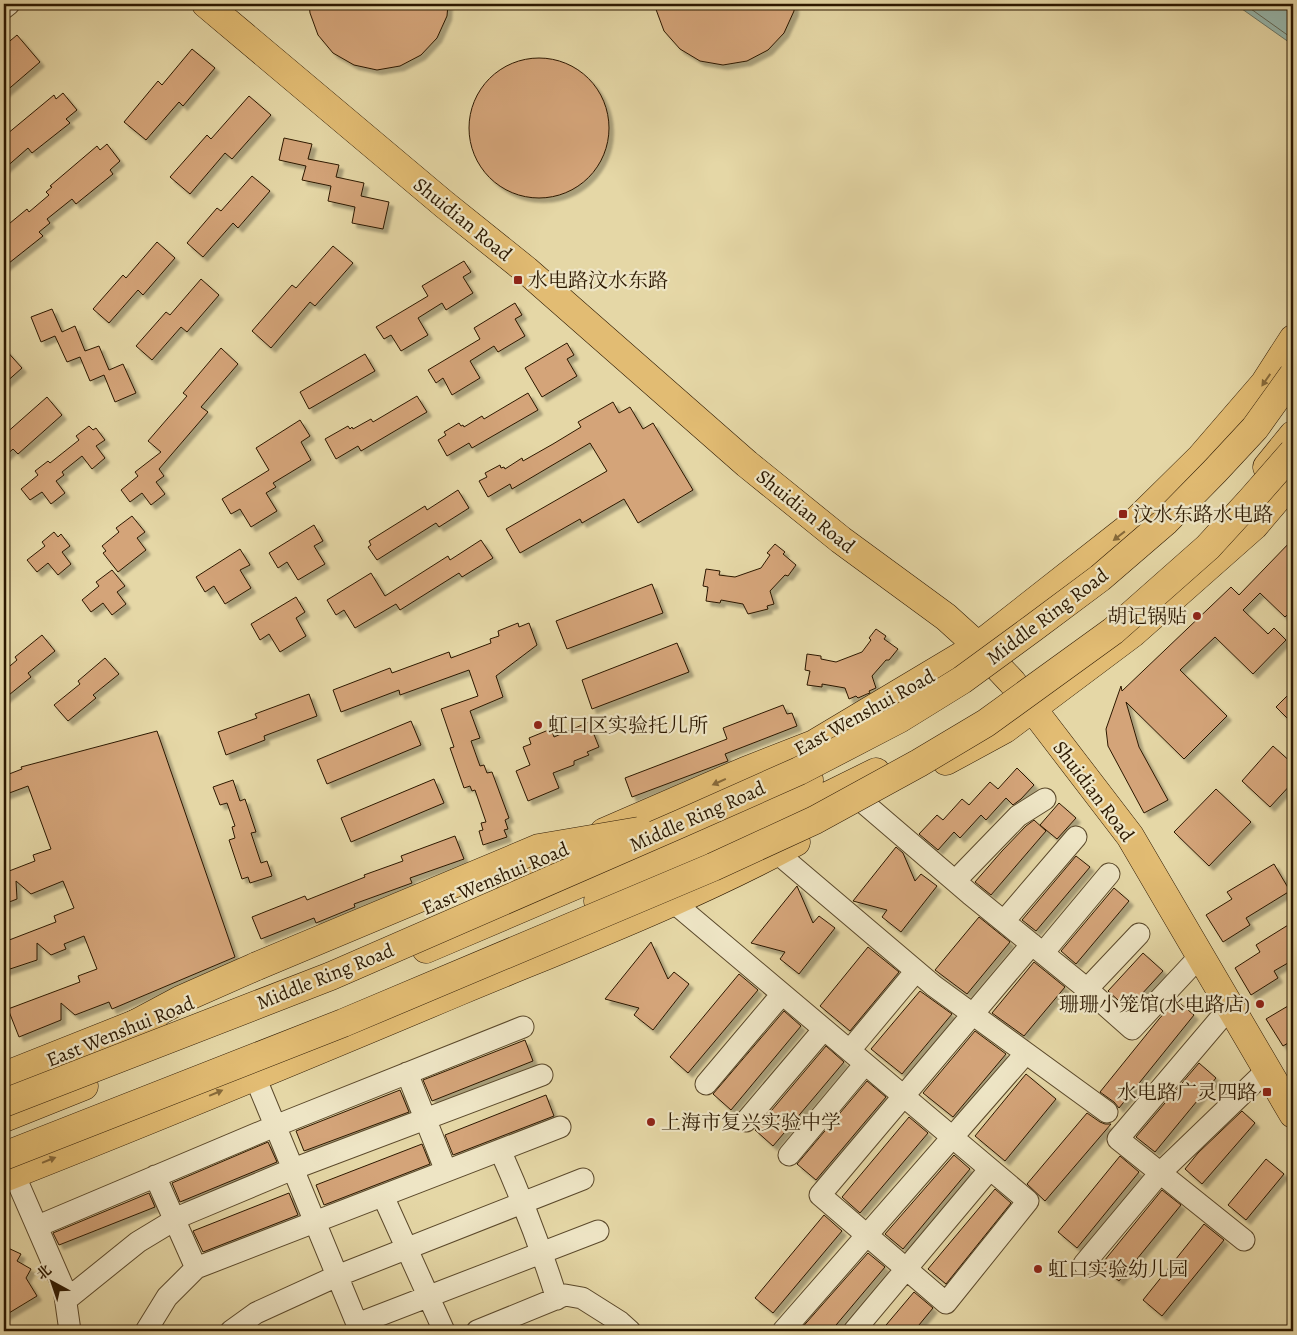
<svg xmlns="http://www.w3.org/2000/svg" width="1297" height="1335" font-family="Alegreya,'Noto Serif SC',serif">
	<style>
		.water { fill: #97b8ae; stroke: #6c7868 }
		.lines { fill: none; stroke-linecap: round; stroke-linejoin: round }
		.shore { stroke: #626857; stroke-width: 1 }
		.building { fill: #d4a479; stroke: #2c1800; filter: url(#shadow) }
		.minor-casing { stroke: #5a482a; stroke-width: 23 }
		.major-casing { stroke: #2c1800; stroke-width: 29 }
		.highway-casing { stroke: #2c1800; stroke-width: 29 }
		.minor { stroke: #eee5c5; stroke-width: 21 }
		.major { stroke: #e2bc73; stroke-width: 28 }
		.highway { stroke: #e2bc73; stroke-width: 28 }
		.highway-bridge-casing { stroke: #2c1800; stroke-width: 29; stroke-linecap: butt }
		.highway-bridge { stroke: #e2bc73; stroke-width: 28 }
		.oneway { fill: #876a3a }
		.poi-dot { fill: #8f2418; stroke: #eee5c5; stroke-width: 2 }
		.labels { text-anchor: middle; stroke-width: 4.5; stroke-linejoin: round; paint-order: stroke }
		.street-label { font-size: 20px; fill: #2c1800; stroke: #eee5c5 }
		.poi-label { font-size: 20px; fill: #2c1800; stroke: #eee5c5; text-anchor: start }
	</style>
	<defs>
		<filter id="shadow"><feDropShadow dx="4.5" dy="4.5" stdDeviation="1" flood-color="#0004"/></filter>
	</defs>
	<rect width="100%" height="100%" fill="#e5d7a6"/>
	<filter id="stains"><feTurbulence type="fractalNoise" baseFrequency=".004" numOctaves="4"/><feColorMatrix values="0 0 0 0 .2 0 0 0 0 .09 0 0 0 0 .02 0 0 0 .5 -.17"/></filter>
	<radialGradient id="worn" r=".72"><stop offset=".6" stop-color="#630" stop-opacity="0"/><stop offset="1" stop-color="#630" stop-opacity=".3"/></radialGradient>
	<path class="water" d="M 1235,4 L 1293,4 L 1293,45 Z"/>
	<g class="lines">
		<path class="shore" d="M 1244,4 L 1293,39"/>
	</g>
	<path class="building" d="M 309,4 L 448,4 L 447,16 L 437,38 L 421,55 L 400,66 L 377,70 L 354,65 L 333,53 L 318,35 L 310,13 Z
		M 654,4 L 794,4 L 794,11 L 784,33 L 768,50 L 747,61 L 723,65 L 700,61 L 680,49 L 664,31 Z
		M 17,35 L 40,62 L 4,93 L 4,46 Z
		M 192,49 L 215,68 L 183,106 L 179,102 L 146,140 L 124,122 L 158,81 L 162,85 Z
		M469 128a70 70 0 1 1 140 0a70 70 0 1 1-140 0Z
		M 63,93 L 77,110 L 66,119 L 70,123 L 32,153 L 28,148 L 4,169 L 4,140 L 9,136 L 7,134 L 54,95 L 56,99 Z
		M 249,96 L 271,115 L 232,159 L 225,153 L 190,194 L 170,177 L 207,135 L 211,139 Z
		M 284,138 L 312,144 L 308,159 L 339,165 L 336,177 L 364,183 L 361,196 L 389,202 L 383,229 L 352,223 L 355,207 L 328,201 L 331,186 L 302,180 L 306,166 L 279,160 Z
		M 107,144 L 120,161 L 110,170 L 113,174 L 76,204 L 72,199 L 47,219 L 50,223 L 39,232 L 43,236 L 4,267 L 4,228 L 27,209 L 29,212 L 49,195 L 46,192 L 52,187 L 50,186 L 97,146 L 100,150 Z
		M 252,176 L 270,191 L 238,228 L 233,223 L 203,257 L 187,243 L 217,208 L 221,211 Z
		M 157,242 L 175,258 L 143,295 L 138,290 L 109,323 L 93,309 L 123,275 L 126,278 Z
		M 333,246 L 353,263 L 315,306 L 310,302 L 271,348 L 252,331 L 292,285 L 296,288 Z
		M 464,261 L 471,272 L 463,277 L 473,293 L 446,310 L 442,303 L 418,318 L 428,335 L 401,351 L 391,335 L 384,339 L 376,327 L 428,296 L 422,286 Z
		M 201,279 L 219,295 L 187,332 L 181,327 L 152,360 L 136,346 L 166,312 L 170,315 Z
		M 515,303 L 522,315 L 515,319 L 525,336 L 498,352 L 494,346 L 470,361 L 480,378 L 452,395 L 443,378 L 436,383 L 428,370 L 480,339 L 474,328 Z
		M 52,309 L 62,332 L 75,326 L 85,351 L 99,346 L 109,370 L 123,364 L 136,393 L 115,402 L 104,375 L 90,381 L 80,357 L 67,362 L 55,336 L 41,342 L 31,317 Z
		M 567,343 L 574,355 L 567,359 L 577,376 L 542,397 L 525,368 Z
		M 4,348 L 22,368 L 4,384 Z
		M 221,348 L 238,364 L 201,407 L 208,412 L 159,469 L 164,476 L 156,482 L 165,494 L 151,505 L 142,493 L 130,502 L 121,490 L 138,476 L 135,472 L 161,452 L 148,441 L 187,396 L 183,393 Z
		M 365,354 L 375,371 L 309,409 L 300,392 Z
		M 528,393 L 538,410 L 472,448 L 469,443 L 447,456 L 438,440 L 446,435 L 444,432 L 459,423 L 461,426 L 463,425 L 464,427 L 482,416 L 484,419 Z
		M 417,396 L 427,412 L 361,451 L 358,446 L 336,459 L 325,439 L 348,426 L 350,429 L 352,427 L 353,429 L 371,419 L 373,422 Z
		M 47,397 L 62,415 L 18,454 L 13,449 L 4,457 L 4,435 Z
		M 613,402 L 619,413 L 630,407 L 643,429 L 653,423 L 693,490 L 638,523 L 624,499 L 582,523 L 580,519 L 520,553 L 506,529 L 607,471 L 590,443 L 512,489 L 510,484 L 488,497 L 479,481 L 487,477 L 485,473 L 500,465 L 501,468 L 504,467 L 505,469 L 522,458 L 523,461 L 553,444 L 581,427 L 578,422 Z
		M 300,420 L 310,436 L 301,442 L 311,460 L 273,483 L 276,487 L 266,493 L 277,511 L 251,527 L 240,509 L 231,514 L 222,499 L 269,470 L 256,448 Z
		M 89,426 L 93,430 L 96,428 L 105,440 L 96,446 L 105,458 L 92,469 L 82,456 L 62,472 L 64,475 L 56,481 L 65,493 L 51,504 L 42,492 L 30,500 L 21,489 L 38,475 L 35,471 L 48,461 L 50,463 L 79,440 L 76,436 Z
		M 458,490 L 469,508 L 439,527 L 436,523 L 377,560 L 368,547 L 371,545 L 369,541 L 425,506 L 427,510 Z
		M 132,516 L 145,532 L 137,538 L 146,550 L 118,572 L 103,553 L 106,551 L 102,546 L 119,532 L 116,528 Z
		M 314,525 L 323,541 L 314,546 L 325,564 L 298,580 L 287,562 L 278,568 L 269,553 Z
		M 54,532 L 58,537 L 61,534 L 70,546 L 62,552 L 71,564 L 58,575 L 48,563 L 37,572 L 27,560 L 45,546 L 42,542 Z
		M 1293,539 L 1293,609 L 1285,617 L 1260,593 L 1243,610 L 1268,634 L 1274,628 L 1286,640 L 1253,674 L 1215,637 L 1180,670 L 1227,716 L 1184,759 L 1126,702 L 1139,747 L 1168,800 L 1144,813 L 1108,746 L 1106,729 L 1121,686 L 1122,691 L 1231,587 L 1239,595 Z
		M 481,540 L 493,558 L 462,577 L 459,573 L 400,610 L 396,604 L 355,628 L 344,610 L 336,615 L 327,600 L 371,573 L 385,596 L 448,556 L 450,560 Z
		M 775,544 L 785,552 L 783,554 L 796,565 L 788,576 L 785,575 L 770,591 L 774,604 L 767,606 L 768,609 L 748,614 L 743,604 L 721,600 L 720,603 L 706,601 L 708,587 L 703,586 L 706,569 L 720,571 L 719,575 L 735,577 L 761,568 L 770,555 L 767,553 Z
		M 240,549 L 250,565 L 240,570 L 251,588 L 225,604 L 214,586 L 205,592 L 196,577 Z
		M 112,570 L 125,586 L 117,592 L 126,604 L 112,615 L 103,603 L 91,612 L 82,600 L 99,586 L 96,582 Z
		M 652,584 L 663,613 L 567,649 L 556,621 Z
		M 296,597 L 305,612 L 296,618 L 306,636 L 280,652 L 269,634 L 260,640 L 251,624 Z
		M 518,623 L 519,627 L 529,623 L 537,645 L 496,676 L 503,697 L 470,711 L 480,738 L 471,741 L 480,766 L 484,765 L 487,773 L 492,772 L 509,818 L 505,820 L 508,829 L 504,830 L 507,837 L 483,845 L 479,831 L 483,830 L 481,823 L 486,822 L 475,790 L 472,791 L 470,786 L 464,788 L 450,748 L 454,747 L 441,709 L 478,696 L 469,670 L 400,695 L 399,690 L 341,712 L 333,690 L 390,668 L 392,673 L 449,652 L 451,658 L 491,643 L 490,639 L 499,636 L 498,631 Z
		M 876,629 L 886,636 L 884,639 L 898,649 L 889,660 L 886,660 L 872,676 L 876,688 L 869,691 L 870,693 L 867,694 L 858,698 L 856,696 L 849,699 L 845,688 L 822,684 L 822,687 L 807,685 L 810,671 L 805,670 L 807,654 L 821,656 L 821,659 L 836,662 L 862,652 L 871,640 L 869,638 Z
		M 42,635 L 55,651 L 28,673 L 31,677 L 4,699 L 4,671 L 17,660 L 15,657 Z
		M 677,643 L 689,672 L 592,709 L 582,680 Z
		M 105,658 L 119,674 L 93,695 L 96,698 L 68,721 L 54,705 L 80,684 L 78,681 Z
		M 1293,690 L 1293,724 L 1276,707 Z
		M 309,694 L 317,716 L 264,736 L 265,740 L 226,755 L 218,732 L 257,718 L 255,714 Z
		M 783,705 L 787,714 L 792,713 L 797,726 L 725,754 L 728,761 L 632,797 L 625,778 L 727,739 L 723,728 Z
		M 411,721 L 421,745 L 327,784 L 317,760 Z
		M 589,722 L 599,747 L 587,752 L 589,755 L 574,761 L 574,765 L 553,773 L 559,788 L 528,801 L 516,771 L 530,765 L 523,747 L 531,744 L 529,738 L 551,729 L 554,737 Z
		M 157,731 L 235,957 L 112,1009 L 109,1002 L 75,1015 L 61,1003 L 61,1020 L 19,1037 L 8,1009 L 80,982 L 78,976 L 97,969 L 84,936 L 64,944 L 66,949 L 51,955 L 37,943 L 37,960 L 4,971 L 4,942 L 56,922 L 54,916 L 74,908 L 63,881 L 31,894 L 16,881 L 17,899 L 4,904 L 4,873 L 35,861 L 33,855 L 51,849 L 28,786 L 4,795 L 4,776 L 22,769 L 21,767 Z
		M 1273,746 L 1293,764 L 1293,782 L 1270,807 L 1242,781 Z
		M 1017,768 L 1034,785 L 1021,799 L 1013,805 L 1006,798 L 986,820 L 981,815 L 960,838 L 954,832 L 938,850 L 919,834 L 937,815 L 943,820 L 962,799 L 969,805 L 990,782 L 998,789 Z
		M 434,779 L 444,803 L 351,842 L 341,818 Z
		M 233,780 L 240,801 L 245,799 L 256,832 L 251,833 L 261,863 L 267,861 L 272,876 L 250,883 L 248,877 L 242,879 L 229,840 L 235,838 L 232,827 L 235,826 L 227,803 L 220,805 L 213,787 Z
		M 1216,789 L 1251,822 L 1209,866 L 1174,832 Z
		M 1059,803 L 1076,818 L 1057,839 L 1040,825 Z
		M 1034,820 L 1046,831 L 991,895 L 975,882 L 1002,851 L 1026,826 Z
		M 455,836 L 464,859 L 410,878 L 412,883 L 354,904 L 355,907 L 316,923 L 314,918 L 261,939 L 252,917 L 305,896 L 307,900 L 365,877 L 364,875 L 403,861 L 401,856 Z
		M 896,847 L 903,853 L 915,881 L 921,874 L 937,886 L 901,932 L 882,917 L 887,910 L 853,901 Z
		M 1076,856 L 1090,867 L 1036,931 L 1022,920 Z
		M 1274,864 L 1290,891 L 1246,918 L 1250,925 L 1223,942 L 1206,915 L 1232,899 L 1227,892 Z
		M 797,886 L 813,923 L 819,916 L 835,928 L 799,974 L 780,959 L 785,952 L 751,943 Z
		M 1114,888 L 1129,901 L 1076,964 L 1061,951 Z
		M 979,917 L 1010,942 L 967,994 L 935,970 Z
		M 1293,922 L 1293,960 L 1274,971 L 1278,978 L 1251,995 L 1235,968 L 1260,952 L 1256,945 Z
		M 651,942 L 668,979 L 674,972 L 689,984 L 653,1030 L 634,1015 L 639,1008 L 605,999 Z
		M 868,947 L 899,972 L 850,1031 L 820,1006 Z
		M 1143,953 L 1163,971 L 1128,1009 L 1108,991 Z
		M 1034,962 L 1065,987 L 1024,1036 L 992,1013 Z
		M 739,974 L 758,990 L 688,1073 L 670,1057 Z
		M 920,991 L 952,1014 L 902,1074 L 871,1049 Z
		M 1176,1000 L 1194,1015 L 1119,1108 L 1114,1102 L 1100,1092 L 1159,1019 Z
		M 1293,1003 L 1293,1040 L 1283,1046 L 1266,1019 Z
		M 784,1011 L 801,1026 L 731,1110 L 713,1094 Z
		M 975,1031 L 1006,1054 L 953,1117 L 923,1093 Z
		M 525,1040 L 533,1061 L 432,1101 L 423,1080 Z
		M 826,1046 L 844,1062 L 773,1146 L 755,1130 Z
		M 1199,1063 L 1216,1078 L 1155,1152 L 1136,1137 Z
		M 1026,1074 L 1056,1099 L 1005,1161 L 975,1136 Z
		M 867,1081 L 886,1097 L 816,1180 L 797,1164 Z
		M 400,1090 L 409,1112 L 304,1151 L 296,1131 Z
		M 546,1095 L 554,1116 L 453,1155 L 445,1135 Z
		M 1242,1111 L 1255,1123 L 1202,1184 L 1185,1169 L 1198,1153 Z
		M 1087,1113 L 1100,1122 L 1105,1124 L 1111,1124 L 1045,1201 L 1027,1184 Z
		M 909,1117 L 928,1133 L 860,1213 L 842,1197 Z
		M 268,1142 L 277,1162 L 180,1202 L 172,1183 Z
		M 422,1144 L 430,1164 L 324,1205 L 316,1185 Z
		M 954,1155 L 970,1169 L 903,1249 L 885,1234 Z
		M 1120,1156 L 1139,1172 L 1077,1248 L 1058,1232 Z
		M 1266,1159 L 1284,1174 L 1246,1220 L 1228,1205 Z
		M 995,1189 L 1011,1203 L 946,1284 L 928,1269 Z
		M 1162,1190 L 1181,1205 L 1119,1281 L 1100,1266 Z
		M 149,1193 L 155,1207 L 59,1245 L 53,1233 Z
		M 289,1193 L 298,1215 L 203,1252 L 193,1231 Z
		M 824,1215 L 842,1231 L 773,1313 L 755,1298 Z
		M 1204,1224 L 1224,1240 L 1162,1316 L 1143,1300 Z
		M 8,1248 L 21,1254 L 17,1261 L 31,1269 L 26,1278 L 37,1296 L 4,1316 L 4,1256 Z
		M 868,1253 L 885,1267 L 831,1331 L 799,1331 Z
		M 914,1292 L 933,1308 L 914,1331 L 881,1331 Z"/>
	<g class="lines">
		<g class="minor-casing">
			<path id="minor" d="M 4,8 L 9,4
				M 865,804 L 970,894 L 1087,989 L 1139,934
				M 776,852 L 934,986 L 1107,1112
				M 955,881 L 1018,816 L 1045,799
				M 672,901 C 791,1001 910,1101 1028,1201 L 946,1303 L 820,1195 L 1032,944
				M 1004,921 L 1076,837
				M 1043,953 L 1109,874
				M 1087,989 L 1132,1029 L 1200,956
				M 1230,1007 L 1118,1139 L 1244,1240
				M 850,1050 L 916,971
				M 407,1073 L 446,1171
				M 255,1077 L 360,1331
				M 706,1084 L 782,994
				M 746,1121 L 824,1029
				M 500,1150 C 522,1199 541,1248 557,1299
				M 789,1155 L 865,1064
				M 14,1174 L 64,1289 L 70,1331
				M 155,1176 L 196,1268
				M 383,1196 L 444,1331
				M 38,1226 L 275,1126 L 523,1027
				M 1084,1264 L 1160,1173 L 1267,1070
				M 66,1300 L 138,1242 L 181,1216 L 293,1169 L 542,1075
				M 357,1324 L 598,1231
				M 146,1331 L 167,1297 L 196,1268 L 560,1127
				M 231,1331 L 256,1313 L 337,1276 L 583,1179
				M 477,1331 L 565,1295 L 582,1298 L 620,1322 L 630,1331
				M 783,1331 L 1026,1053
				M 854,1331 L 990,1169"/>
		</g>
		<g class="major-casing">
			<path id="major" d="M 206,4 L 445,205 L 526,270 L 747,464 L 841,540 L 946,617 L 978,646 L 1012,682 L 1130,836 L 1293,1114
				M 1267,467 L 1293,435
				M 946,761 L 1005,729 L 1133,633 L 1254,526 L 1293,480
				M 604,832 L 745,771 L 814,744 L 978,646 L 1132,525 L 1201,457 L 1264,384 L 1293,339
				M 506,899 L 553,853
				M 598,901 L 724,847 L 876,772
				M 426,949 L 726,821 L 809,780
				M 4,1076 L 155,1016
				M 4,1118 L 84,1086
				M 4,1178 C 157,1118 308,1055 460,991 C 573,944 688,900 796,842"/>
		</g>
		<g class="highway-casing">
			<path id="highway" d="M 133,1025 L 180,1000 L 257,966"/>
		</g>
		<use href="#minor" class="minor"/>
		<use href="#major" class="major"/>
		<use href="#highway" class="highway"/>
		<g class="highway-bridge-casing">
			<path id="highway-bridge" d="M 257,966 L 539,848 L 639,831
				M 4,1103 L 331,976 L 682,823 L 799,771 L 899,719 L 962,680 L 1033,628 L 1100,578 L 1165,522 L 1215,471 L 1255,428 L 1293,375
				M 4,1156 L 343,1023 L 713,867 L 815,820 L 919,763 L 986,723 L 1113,631 L 1208,547 L 1251,500 L 1293,452"/>
		</g>
		<use href="#highway-bridge" class="highway-bridge"/>
	</g>
	<defs><path id="oneway-solid" d="M-6-.8H1V-3.2L6.5 0L1 3.2V.8H-6Z" transform="scale(1.25)"/></defs>
	<g class="oneway">
		<use href="#oneway-solid" transform="translate(1266 380) rotate(125)"/>
		<use href="#oneway-solid" transform="translate(1119 536) rotate(142)"/>
		<use href="#oneway-solid" transform="translate(719 782) rotate(156)"/>
		<use href="#oneway-solid" transform="translate(216 1093) rotate(-23)"/>
		<use href="#oneway-solid" transform="translate(49 1160) rotate(-22)"/>
	</g>
	<g class="poi-dot">
		<rect x="513" y="275" width="10" height="10" rx="2.5"/>
		<rect x="1118" y="509" width="10" height="10" rx="2.5"/>
		<circle cx="1197" cy="616" r="5"/>
		<circle cx="538" cy="725" r="5"/>
		<circle cx="1260" cy="1004" r="5"/>
		<rect x="1262" y="1087" width="10" height="10" rx="2.5"/>
		<circle cx="651" cy="1122" r="5"/>
		<circle cx="1038" cy="1269" r="5"/>
	</g>
	<g class="labels">
		<g class="street-label">
			<text transform="translate(463 219) rotate(39)" y="7">Shuidian Road</text>
			<text transform="translate(806 511) rotate(39)" y="7">Shuidian Road</text>
			<text transform="translate(1047 616) rotate(-37)" y="7">Middle Ring Road</text>
			<text transform="translate(864 712) rotate(-29)" y="7">East Wenshui Road</text>
			<text transform="translate(1094 791) rotate(53)" y="7">Shuidian Road</text>
			<text transform="translate(697 816) rotate(-24)" y="7">Middle Ring Road</text>
			<text transform="translate(495 878) rotate(-23)" y="7">East Wenshui Road</text>
			<text transform="translate(325 976) rotate(-22)" y="7">Middle Ring Road</text>
			<text transform="translate(120 1031) rotate(-22)" y="7">East Wenshui Road</text>
		</g>
		<g class="poi-label">
			<text x="528" y="287">水电路汶水东路</text>
			<text x="1133" y="521">汶水东路水电路</text>
			<text x="1187" y="623" text-anchor="end">胡记锅贴</text>
			<text x="548" y="732">虹口区实验托儿所</text>
			<text x="1250" y="1011" text-anchor="end">珊珊小笼馆(水电路店)</text>
			<text x="1257" y="1099" text-anchor="end">水电路广灵四路</text>
			<text x="661" y="1129">上海市复兴实验中学</text>
			<text x="1048" y="1276">虹口实验幼儿园</text>
		</g>
	</g>
	<rect width="1297" height="1335" fill="none" stroke="#e5d7a6" stroke-width="20"/>
	<rect x="5" y="5" width="1287" height="1325" fill="none" stroke="#2c1800" stroke-width="2.5"/>
	<rect x="10" y="10" width="1277" height="1315" fill="none" stroke="#2c1800"/>
	<g transform="translate(52 1282) rotate(320)" stroke="#eee5c5" stroke-width="4" paint-order="stroke">
	<path d="M0-4L9 19L0 12L-9 19Z" fill="#2c1800"/>
	<text y="-8" font-size="14" font-weight="bold" text-anchor="middle" fill="#2c1800">北</text>
	</g>
	<rect width="100%" height="100%" filter="url(#stains)"/>
	<rect width="100%" height="100%" fill="url(#worn)"/>
</svg>
